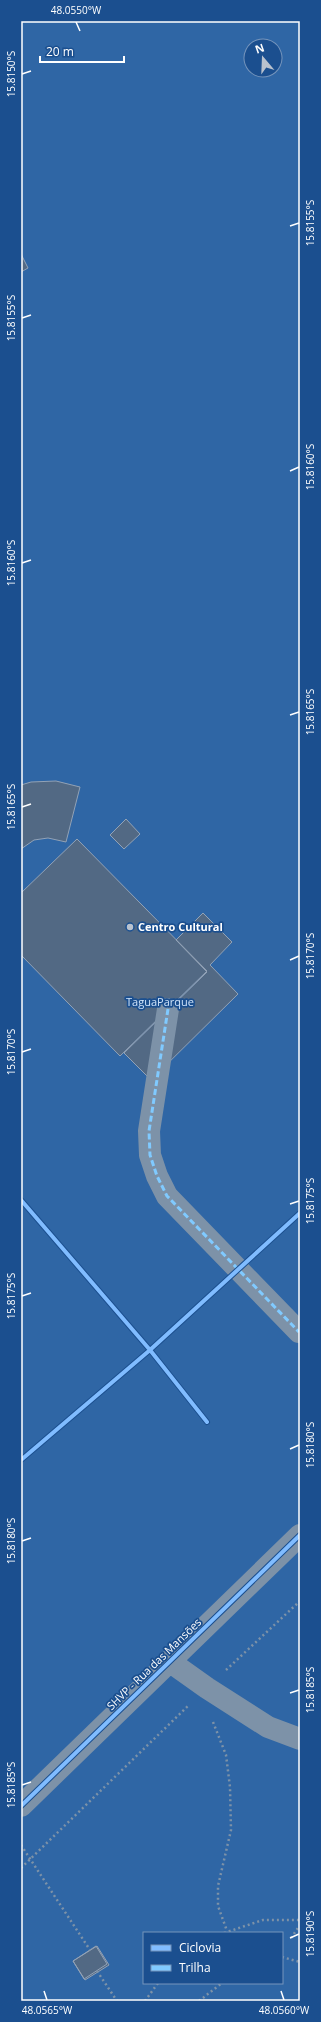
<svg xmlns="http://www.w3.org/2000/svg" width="321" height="2022" font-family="'Open Sans',sans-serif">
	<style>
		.green { fill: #2f66a5; fill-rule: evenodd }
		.building { fill: #526984; stroke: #92a2b6 }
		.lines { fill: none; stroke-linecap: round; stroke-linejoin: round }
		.path { stroke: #7d92a8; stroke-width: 2.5; stroke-dasharray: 2 3; stroke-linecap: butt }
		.minor { stroke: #7d92a8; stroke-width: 22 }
		.quiet { stroke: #80caff; stroke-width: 3; stroke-dasharray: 6 3; stroke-linecap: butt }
		.cycleway-casing { stroke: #1b4f8f; stroke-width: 6 }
		.cycleway { stroke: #80bcff; stroke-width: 4 }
		.ticks { fill: none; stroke: #fff; stroke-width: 1.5 }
		.poi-dot { fill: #b9c2ce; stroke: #1b4f8f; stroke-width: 1.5 }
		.labels { text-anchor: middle; stroke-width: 3.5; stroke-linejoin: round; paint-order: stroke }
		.poi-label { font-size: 11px; font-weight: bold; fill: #fff; stroke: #1b4f8f; text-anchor: start }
		.park-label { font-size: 11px; fill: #cfe3fa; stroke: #1b4f8f }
		.street-label { font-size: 11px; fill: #fff; stroke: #1b4f8f }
		.neatline { fill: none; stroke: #fff; stroke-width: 1.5 }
		.ticks-label { font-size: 10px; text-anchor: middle; fill: #fff }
	</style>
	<rect width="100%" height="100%" fill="#365274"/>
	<path class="green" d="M 21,21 L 300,21 L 300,2001 L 21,2001 ZM 251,46 L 275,46 L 275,70 L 251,70 ZM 144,1933 L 282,1933 L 282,1983 L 144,1983 Z"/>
	<path class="building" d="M 21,254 L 28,268 L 21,272 Z
		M 56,781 L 80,787 L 66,842 L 48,838 L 34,840 L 21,849 L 21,785 L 31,782 Z
		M 126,819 L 140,834 L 124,849 L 110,835 Z
		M 77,839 L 207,971 L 120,1056 L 21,955 L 21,893 Z
		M 203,913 L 232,942 L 210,965 L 238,994 L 151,1080 L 124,1053 L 207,972 L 176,940 Z
		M 96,1946 L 107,1964 L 84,1979 L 73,1961 Z
		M 97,1946 L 109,1965 L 85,1980 L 73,1961 Z"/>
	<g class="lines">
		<path class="path" d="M 226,1670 L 300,1601
			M 213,1722 L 226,1755 L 230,1787 L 231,1830 L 218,1886 L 218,1906 L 227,1931
			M 21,1845 L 90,1950
			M 21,1868 L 189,1705
			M 224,1933 L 263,1920 L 300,1920
			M 291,1938 L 300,1925
			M 282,1957 L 300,1962
			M 97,1971 L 117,2001
			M 145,2001 L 158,1983
			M 199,2001 L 222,1983"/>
		<path class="minor" d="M 168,1009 L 149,1131 L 150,1155 L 157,1176 L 167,1196 L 299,1332
			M 169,1661 L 207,1688 L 268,1727 L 300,1739
			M 21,1806 L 300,1535"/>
		<path class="quiet" d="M 168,1009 L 149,1131 L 150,1155 L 157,1176 L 167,1196 L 299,1332"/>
		<g class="cycleway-casing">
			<path id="cycleway" d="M 21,1200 L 150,1350 L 207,1422
				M 21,1460 L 150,1350 L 300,1213
				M 21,1806 L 300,1535"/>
		</g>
		<use href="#cycleway" class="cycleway"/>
	</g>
	<path class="ticks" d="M 76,22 L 80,31M 22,74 L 31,71M 290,226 L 299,223M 22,318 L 31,315M 290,471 L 299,467M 22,563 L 31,560M 290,715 L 299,712M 22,807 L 31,804M 290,960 L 299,956M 22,1052 L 31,1049M 290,1204 L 299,1201M 22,1296 L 31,1293M 290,1449 L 299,1445M 22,1541 L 31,1538M 290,1693 L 299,1690M 22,1785 L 31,1782M 290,1938 L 299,1934M 44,1991 L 47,2000M 281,1991 L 284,2000"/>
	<circle class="poi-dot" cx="130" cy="927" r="4"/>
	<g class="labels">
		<g class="poi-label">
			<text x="138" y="931">Centro Cultural</text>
		</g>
		<g class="park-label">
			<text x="160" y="1006">TaguaParque</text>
		</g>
		<g class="street-label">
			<text transform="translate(154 1664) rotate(-44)" y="4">SHVP - Rua das Mansões</text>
		</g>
	</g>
	<rect width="321" height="2022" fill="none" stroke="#1b4f8f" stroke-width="44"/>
	<rect x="143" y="1932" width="140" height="52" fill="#1b4f8f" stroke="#7695bc"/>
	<rect x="151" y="1945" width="20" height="6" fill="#80bcff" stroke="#7695bc"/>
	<text x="179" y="1952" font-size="12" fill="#ffffff">Ciclovia</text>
	<rect x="151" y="1965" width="20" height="6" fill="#80caff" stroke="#7695bc"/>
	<text x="179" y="1972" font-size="12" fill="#ffffff">Trilha</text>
	<g transform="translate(263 58) rotate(341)"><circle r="19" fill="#1b4f8f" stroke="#7695bc"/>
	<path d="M0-3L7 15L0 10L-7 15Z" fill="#b9c2ce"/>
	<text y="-6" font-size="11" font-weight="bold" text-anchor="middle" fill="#ffffff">N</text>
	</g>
	<path d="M40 56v6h84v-6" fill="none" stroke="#ffffff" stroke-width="2"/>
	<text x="46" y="56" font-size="12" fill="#ffffff" stroke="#1b4f8f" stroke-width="3" paint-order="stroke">20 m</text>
	<rect x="22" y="22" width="277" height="1978" class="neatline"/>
	<g class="ticks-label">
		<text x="76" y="14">48.0550°W</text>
		<text transform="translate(11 74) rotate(-90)" y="4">15.8150°S</text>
		<text transform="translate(310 223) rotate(-90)" y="4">15.8155°S</text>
		<text transform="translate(11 318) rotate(-90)" y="4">15.8155°S</text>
		<text transform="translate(310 467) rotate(-90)" y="4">15.8160°S</text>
		<text transform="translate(11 563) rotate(-90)" y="4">15.8160°S</text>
		<text transform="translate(310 712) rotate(-90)" y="4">15.8165°S</text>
		<text transform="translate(11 807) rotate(-90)" y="4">15.8165°S</text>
		<text transform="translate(310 956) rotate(-90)" y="4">15.8170°S</text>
		<text transform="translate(11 1052) rotate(-90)" y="4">15.8170°S</text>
		<text transform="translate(310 1201) rotate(-90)" y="4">15.8175°S</text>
		<text transform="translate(11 1296) rotate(-90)" y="4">15.8175°S</text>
		<text transform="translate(310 1445) rotate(-90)" y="4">15.8180°S</text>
		<text transform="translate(11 1541) rotate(-90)" y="4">15.8180°S</text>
		<text transform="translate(310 1690) rotate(-90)" y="4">15.8185°S</text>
		<text transform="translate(11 1785) rotate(-90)" y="4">15.8185°S</text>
		<text transform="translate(310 1934) rotate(-90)" y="4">15.8190°S</text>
		<text x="47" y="2014">48.0565°W</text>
		<text x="284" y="2014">48.0560°W</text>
	</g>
</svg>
